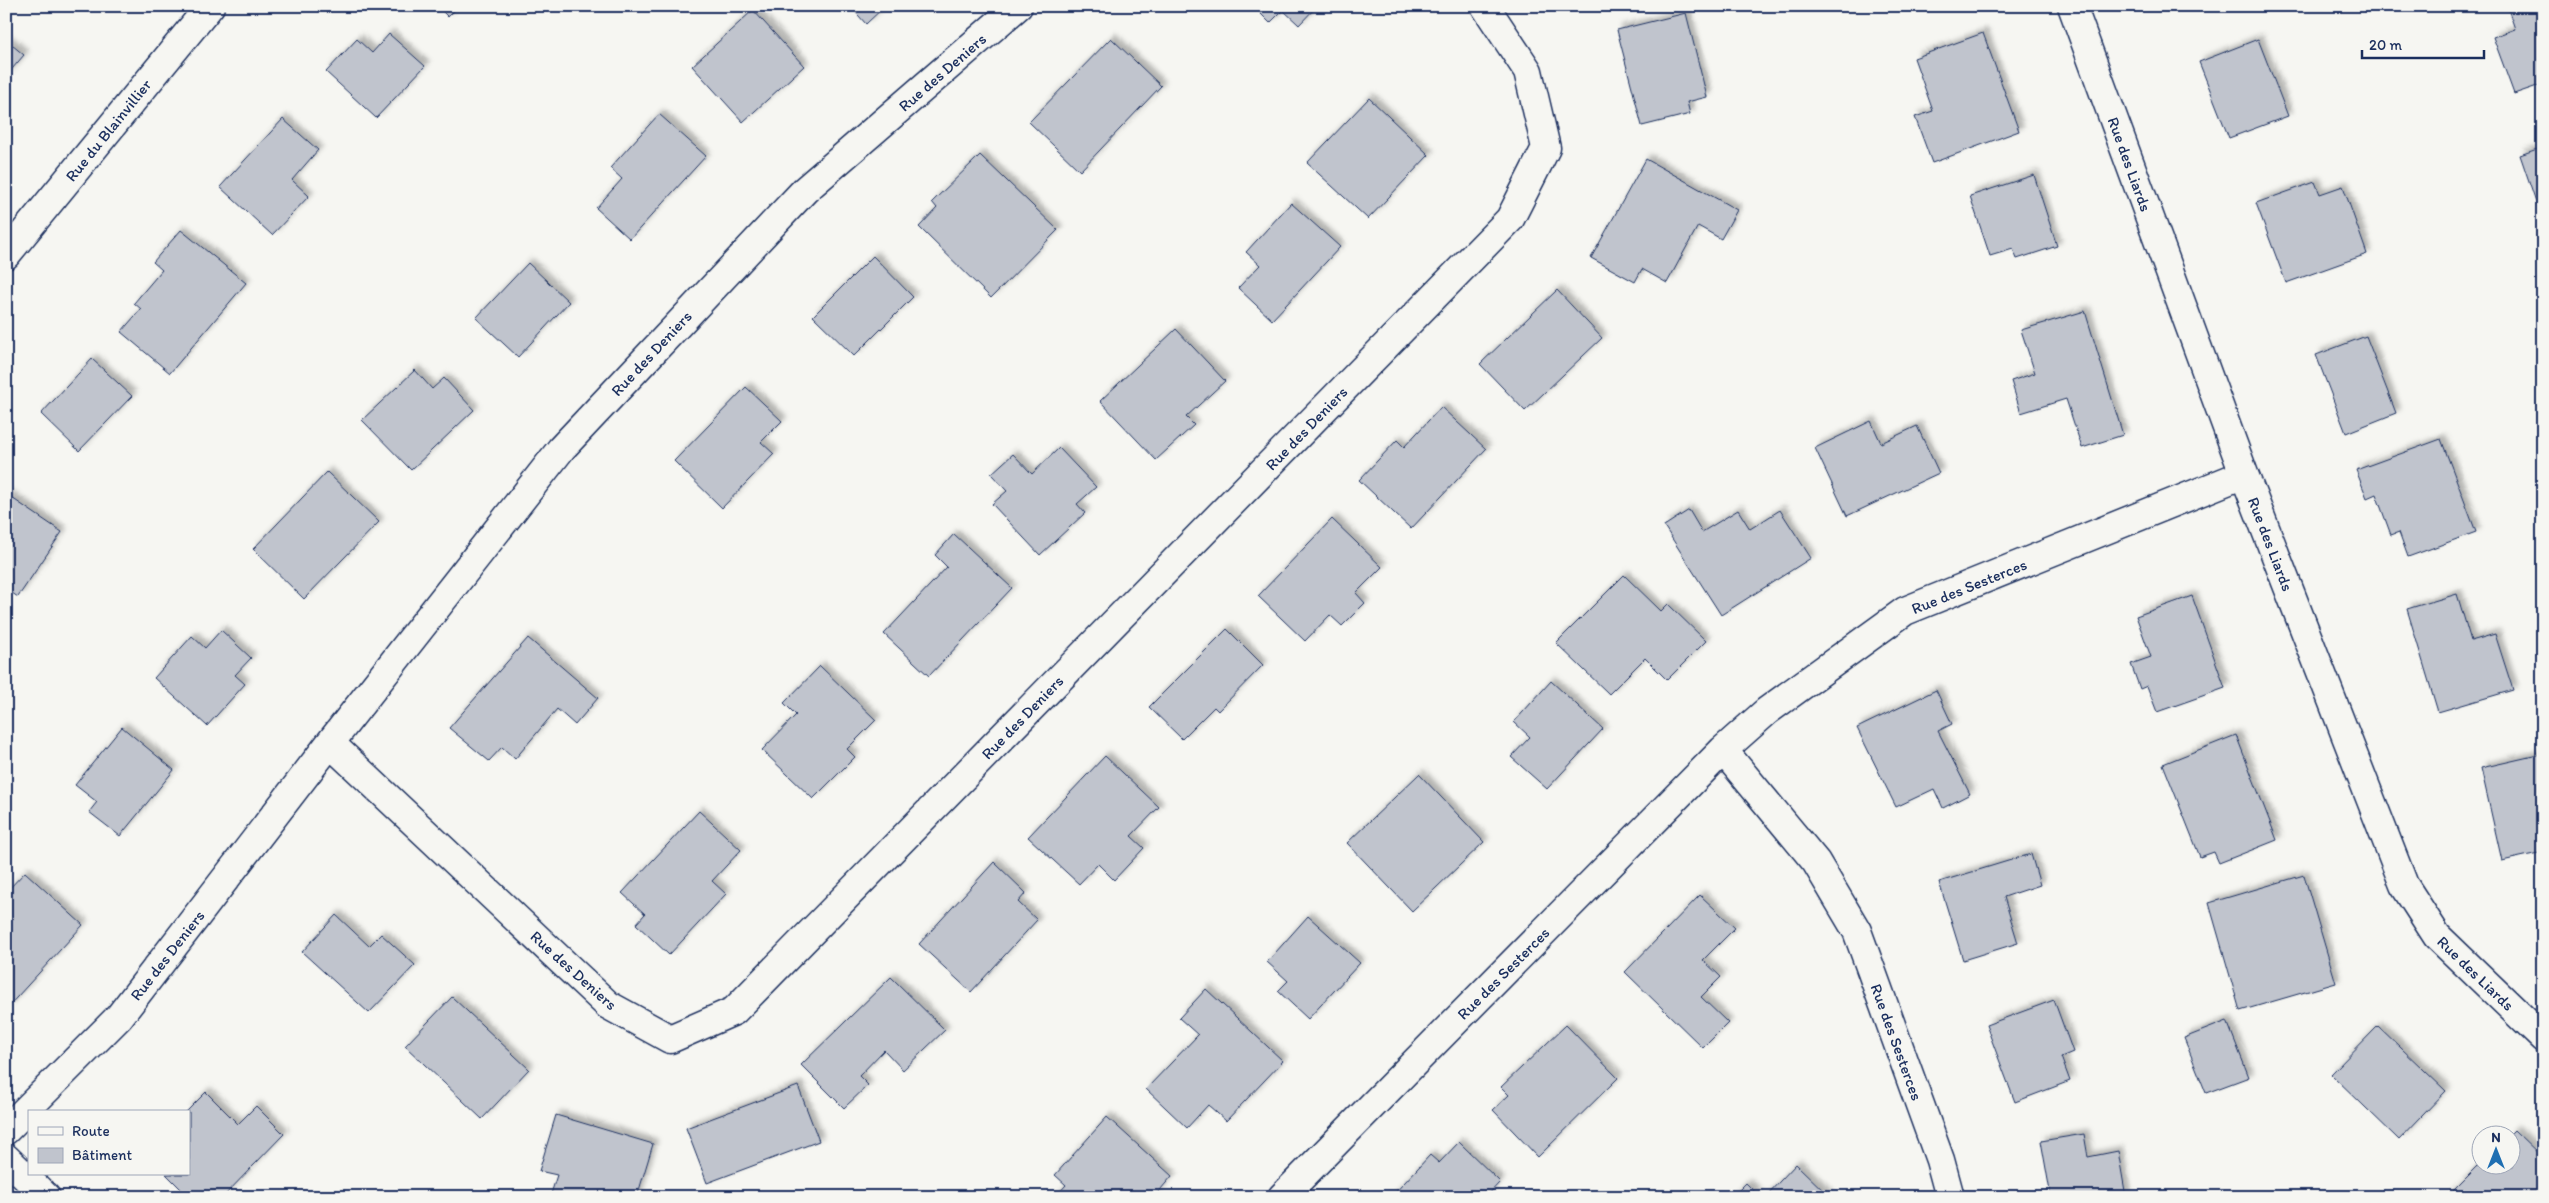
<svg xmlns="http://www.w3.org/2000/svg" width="2549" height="1203" font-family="Itim,sans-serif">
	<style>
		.building { fill: #c0c4cd; stroke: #1b2f5e; filter: url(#shadow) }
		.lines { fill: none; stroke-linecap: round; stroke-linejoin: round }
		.minor-casing { stroke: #1b2f5e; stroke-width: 31 }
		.minor { stroke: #f6f6f2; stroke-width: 28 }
		.labels { text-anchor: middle; stroke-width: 4.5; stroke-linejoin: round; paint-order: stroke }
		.street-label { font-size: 16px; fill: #1b2f5e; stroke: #f6f6f2 }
	</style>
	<defs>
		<filter id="shadow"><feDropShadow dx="4.5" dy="-4.5" stdDeviation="2.5" flood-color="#0004"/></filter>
	</defs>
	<rect width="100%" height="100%" fill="#f6f6f2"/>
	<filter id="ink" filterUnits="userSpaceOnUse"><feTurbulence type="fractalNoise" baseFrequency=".02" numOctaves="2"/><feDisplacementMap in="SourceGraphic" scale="10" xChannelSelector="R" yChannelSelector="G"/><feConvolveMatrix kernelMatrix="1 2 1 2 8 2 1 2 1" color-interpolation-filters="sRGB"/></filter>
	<g filter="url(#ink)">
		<path class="building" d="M 437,6 L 459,6 L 448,17 Z
			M 850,6 L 885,6 L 866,24 Z
			M 1253,6 L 1317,6 L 1299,25 L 1283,10 L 1270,23 Z
			M 2507,6 L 2543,6 L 2543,84 L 2514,94 L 2493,37 L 2515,29 Z
			M 753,10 L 804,66 L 743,122 L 692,66 Z
			M 1686,13 L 1707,97 L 1687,102 L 1690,114 L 1642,126 L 1617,30 Z
			M 1983,33 L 2019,131 L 1932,163 L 1915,117 L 1933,111 L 1914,58 Z
			M 389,34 L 425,66 L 376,118 L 326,72 L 357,39 L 372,53 Z
			M 1111,38 L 1161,86 L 1080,171 L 1029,122 Z
			M 2258,39 L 2288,116 L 2229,138 L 2199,62 Z
			M 6,40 L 24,55 L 6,76 Z
			M 1369,98 L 1429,155 L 1368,219 L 1307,163 Z
			M 659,114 L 706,156 L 630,239 L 596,208 L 622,179 L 610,168 Z
			M 283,119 L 318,150 L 292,180 L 309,196 L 272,235 L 220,187 Z
			M 2543,147 L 2543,222 L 2520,155 Z
			M 980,155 L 1058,230 L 991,298 L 919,227 L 937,208 L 932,202 Z
			M 1646,159 L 1737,210 L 1721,239 L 1698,226 L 1667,283 L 1642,269 L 1635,282 L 1591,258 Z
			M 2034,175 L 2057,246 L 2017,259 L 2013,249 L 1990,256 L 1970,196 Z
			M 2315,182 L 2320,194 L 2343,186 L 2367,254 L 2286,283 L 2256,203 Z
			M 1291,203 L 1340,247 L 1272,320 L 1238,288 L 1260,265 L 1246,252 Z
			M 181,230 L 246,283 L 170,373 L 121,332 L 141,309 L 134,303 L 162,270 L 153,262 Z
			M 873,256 L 913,297 L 854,356 L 813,316 Z
			M 528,263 L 569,302 L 518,357 L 476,318 Z
			M 1557,290 L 1602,338 L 1525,411 L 1480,364 Z
			M 2085,311 L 2123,435 L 2082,448 L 2066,399 L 2021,413 L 2011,381 L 2035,373 L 2021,330 Z
			M 1176,329 L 1225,381 L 1186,417 L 1194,425 L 1156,460 L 1100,401 Z
			M 2366,336 L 2396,413 L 2346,433 L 2316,355 Z
			M 92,359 L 132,396 L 79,451 L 41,414 Z
			M 415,370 L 432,389 L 444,378 L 474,410 L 411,470 L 362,420 Z
			M 746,387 L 782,421 L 761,442 L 774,454 L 722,508 L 674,461 Z
			M 1441,407 L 1486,449 L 1411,529 L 1359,480 L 1397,440 L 1404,447 Z
			M 1871,421 L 1881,443 L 1917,426 L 1939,473 L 1847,516 L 1815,448 Z
			M 2441,439 L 2476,532 L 2408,557 L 2399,532 L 2391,535 L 2376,494 L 2367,498 L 2356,470 Z
			M 1059,448 L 1096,487 L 1077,504 L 1085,513 L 1040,555 L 992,504 L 1007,491 L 991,474 L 1013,454 L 1032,474 Z
			M 327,472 L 379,522 L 304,599 L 253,549 Z
			M 6,494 L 62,532 L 18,597 L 6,589 Z
			M 1689,510 L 1702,532 L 1738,510 L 1750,529 L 1780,510 L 1811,558 L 1721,615 L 1664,526 Z
			M 1332,519 L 1382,567 L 1356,593 L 1365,603 L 1342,626 L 1330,615 L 1305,641 L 1258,596 Z
			M 954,534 L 1012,588 L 929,676 L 884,634 L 947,567 L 935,555 Z
			M 1624,575 L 1661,611 L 1668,604 L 1706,641 L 1667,680 L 1645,658 L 1609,694 L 1556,643 Z
			M 2457,594 L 2471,641 L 2495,634 L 2513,690 L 2438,712 L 2407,609 Z
			M 2192,596 L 2225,688 L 2157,712 L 2147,686 L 2140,689 L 2131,664 L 2151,657 L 2136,616 Z
			M 1227,629 L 1263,665 L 1218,711 L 1214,707 L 1182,739 L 1149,707 Z
			M 221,630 L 251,658 L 235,675 L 245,684 L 207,726 L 154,678 L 192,636 L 205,648 Z
			M 528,638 L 598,698 L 575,725 L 557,709 L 515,759 L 502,747 L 489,761 L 449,728 Z
			M 820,666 L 876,720 L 847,749 L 855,757 L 813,799 L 762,750 L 796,715 L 784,703 Z
			M 1551,681 L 1603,729 L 1547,789 L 1511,757 L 1530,737 L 1514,722 Z
			M 1936,690 L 1952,724 L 1938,731 L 1970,794 L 1943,808 L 1934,789 L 1896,807 L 1857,728 Z
			M 122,727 L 174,770 L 120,836 L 89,812 L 97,802 L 75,785 Z
			M 2236,735 L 2277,840 L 2219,863 L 2214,852 L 2200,857 L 2163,764 Z
			M 2542,754 L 2543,852 L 2502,861 L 2481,768 Z
			M 1105,756 L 1159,807 L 1131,836 L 1144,848 L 1114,880 L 1098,864 L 1079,884 L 1028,837 Z
			M 1419,774 L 1484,842 L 1412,911 L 1347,843 Z
			M 699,811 L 741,850 L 712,881 L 726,894 L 669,955 L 636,924 L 645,914 L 622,893 Z
			M 2031,854 L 2040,885 L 2004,897 L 2018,943 L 1963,960 L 1939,882 Z
			M 994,862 L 1026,893 L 1018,902 L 1037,920 L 971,992 L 919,944 Z
			M 25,872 L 83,925 L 6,1009 L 6,892 Z
			M 2304,875 L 2336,983 L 2240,1011 L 2209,903 Z
			M 1700,895 L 1735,928 L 1703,960 L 1721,977 L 1701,997 L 1728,1023 L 1703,1048 L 1625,972 Z
			M 336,915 L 369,946 L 381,934 L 415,965 L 369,1013 L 302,952 Z
			M 1308,916 L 1360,963 L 1308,1019 L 1278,991 L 1288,981 L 1267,962 Z
			M 891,977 L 945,1030 L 903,1070 L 884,1050 L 859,1076 L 868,1085 L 844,1108 L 801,1065 Z
			M 1206,989 L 1283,1061 L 1226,1121 L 1208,1105 L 1187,1128 L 1146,1089 L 1198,1035 L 1179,1018 Z
			M 452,997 L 529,1069 L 482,1119 L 405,1046 Z
			M 2054,1000 L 2073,1052 L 2061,1057 L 2070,1081 L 2015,1102 L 1986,1025 Z
			M 2227,1021 L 2249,1077 L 2206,1093 L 2184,1038 Z
			M 1566,1025 L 1618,1078 L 1538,1157 L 1493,1110 L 1509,1095 L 1501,1087 Z
			M 2378,1026 L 2446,1091 L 2399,1140 L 2331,1074 Z
			M 798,1086 L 819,1141 L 707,1183 L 686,1128 Z
			M 206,1092 L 238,1124 L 256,1106 L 284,1134 L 223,1197 L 189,1197 L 166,1174 L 189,1174 L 189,1112 L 186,1112 Z
			M 556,1115 L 653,1144 L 637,1197 L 550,1197 L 557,1175 L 539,1171 Z
			M 1107,1117 L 1172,1176 L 1154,1197 L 1055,1197 L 1066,1185 L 1055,1175 Z
			M 2514,1130 L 2543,1158 L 2543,1197 L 2447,1197 L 2482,1162 L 2482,1166 L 2512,1166 L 2512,1136 L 2508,1136 Z
			M 2084,1134 L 2088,1157 L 2118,1151 L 2126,1197 L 2051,1197 L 2041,1141 Z
			M 1459,1142 L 1500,1182 L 1486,1197 L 1391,1197 L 1430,1155 L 1439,1163 Z
			M 1796,1164 L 1830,1197 L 1765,1197 Z
			M 1746,1183 L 1760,1197 L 1732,1197 Z"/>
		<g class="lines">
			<g class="minor-casing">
				<path id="minor" d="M 2072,6 L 2244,474 L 2404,885 L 2437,936 L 2543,1038
					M 6,255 L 210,6
					M 330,743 L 608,1005 L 670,1039 L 734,1011 L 1510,219 L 1546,148 L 1528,71 L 1485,6
					M 1723,750 L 1816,862 L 1857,931 L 1940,1160 L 1950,1197
					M 6,1130 L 119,1017 L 330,743 L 561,449 L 805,190 L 1018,6
					M 6,1158 L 46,1197
					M 1282,1197 L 1723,750 L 1767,711 L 1905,611 L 2244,474"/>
			</g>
			<use href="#minor" class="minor"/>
		</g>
	</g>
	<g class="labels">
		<g class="street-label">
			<text transform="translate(942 72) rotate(-41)" y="6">Rue des Deniers</text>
			<text transform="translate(108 130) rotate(-51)" y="6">Rue du Blainvillier</text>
			<text transform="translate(2130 164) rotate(70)" y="6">Rue des Liards</text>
			<text transform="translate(651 353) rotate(-47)" y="6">Rue des Deniers</text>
			<text transform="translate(1306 428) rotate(-46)" y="6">Rue des Deniers</text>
			<text transform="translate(2271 544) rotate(69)" y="6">Rue des Liards</text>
			<text transform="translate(1969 586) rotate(-22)" y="6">Rue des Sesterces</text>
			<text transform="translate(1022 717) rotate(-46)" y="6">Rue des Deniers</text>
			<text transform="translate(167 955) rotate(-52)" y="6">Rue des Deniers</text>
			<text transform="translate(574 970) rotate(42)" y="6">Rue des Deniers</text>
			<text transform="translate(1503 973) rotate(-45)" y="6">Rue des Sesterces</text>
			<text transform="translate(2476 973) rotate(44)" y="6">Rue des Liards</text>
			<text transform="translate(1897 1042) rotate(70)" y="6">Rue des Sesterces</text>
		</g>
	</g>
	<rect width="2549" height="1203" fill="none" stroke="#f6f6f2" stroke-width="25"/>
	<rect x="12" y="12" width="2524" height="1178" fill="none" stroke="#1b2f5e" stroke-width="2" filter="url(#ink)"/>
	<rect x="28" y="1110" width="162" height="65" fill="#f6f6f2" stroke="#9ea6b7"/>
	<rect x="38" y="1127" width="25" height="8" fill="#f6f6f2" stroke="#9ea6b7"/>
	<text x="72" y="1136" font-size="15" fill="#1b2f5e">Route</text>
	<rect x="38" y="1148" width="25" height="15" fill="#c0c4cd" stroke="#9ea6b7"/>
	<text x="72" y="1160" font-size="15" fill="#1b2f5e">Bâtiment</text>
	<g transform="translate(2496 1150)"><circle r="24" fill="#f6f6f2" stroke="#9ea6b7"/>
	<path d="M0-4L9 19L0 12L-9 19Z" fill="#1f6fb2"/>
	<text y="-8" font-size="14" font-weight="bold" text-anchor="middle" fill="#1b2f5e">N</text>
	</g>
	<path d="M2362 50v8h122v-8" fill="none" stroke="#1b2f5e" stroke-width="2.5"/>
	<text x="2369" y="50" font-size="15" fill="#1b2f5e" stroke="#f6f6f2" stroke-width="4" paint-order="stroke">20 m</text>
</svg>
